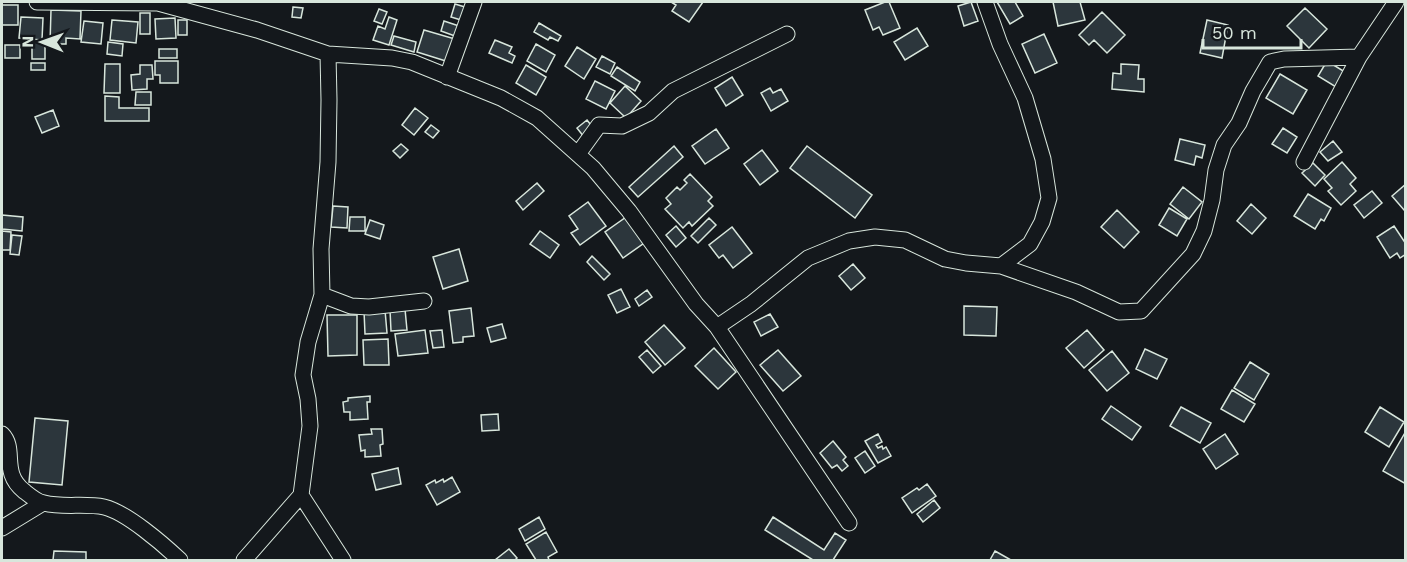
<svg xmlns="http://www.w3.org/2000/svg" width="1407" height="562" font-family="'Work Sans',sans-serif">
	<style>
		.building { fill: #2c363c; stroke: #d8e6dc; stroke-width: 1.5 }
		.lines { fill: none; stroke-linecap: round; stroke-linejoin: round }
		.minor-casing { stroke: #d8e6dc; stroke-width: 17 }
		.minor { stroke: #14181c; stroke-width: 15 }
	</style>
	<rect width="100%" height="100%" fill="#14181c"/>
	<path class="building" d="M 671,2 L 703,2 L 689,22 L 672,11 L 676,5 Z
		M 885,2 L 889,2 L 900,28 L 883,35 L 879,27 L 873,30 L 865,10 Z
		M 971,2 L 978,21 L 964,26 L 958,6 Z
		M 997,2 L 1015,2 L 1023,16 L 1010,24 Z
		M 1053,2 L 1080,2 L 1085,20 L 1058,26 Z
		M 455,4 L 465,7 L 461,20 L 451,17 Z
		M 2,5 L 18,5 L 18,25 L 2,25 Z
		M 293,7 L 303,8 L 301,18 L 292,17 Z
		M 1305,8 L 1327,29 L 1309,48 L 1287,26 Z
		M 379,9 L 387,12 L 382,24 L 374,21 Z
		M 51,10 L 81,11 L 80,39 L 66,38 L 66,44 L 50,44 Z
		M 1102,12 L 1125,35 L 1107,53 L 1094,40 L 1089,45 L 1079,35 Z
		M 140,13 L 150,13 L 150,34 L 140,34 Z
		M 21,17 L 43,18 L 42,40 L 19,38 Z
		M 389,17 L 397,20 L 389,45 L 373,40 L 378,26 L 385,29 Z
		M 175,18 L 176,38 L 156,39 L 155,19 Z
		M 112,20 L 138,22 L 136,43 L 110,40 Z
		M 178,20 L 187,20 L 187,35 L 178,35 Z
		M 1207,20 L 1228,25 L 1222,58 L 1200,53 Z
		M 84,21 L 103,23 L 101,44 L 81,42 Z
		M 444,21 L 459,26 L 455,36 L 441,31 Z
		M 539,23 L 561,36 L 558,41 L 550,37 L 548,40 L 534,32 Z
		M 917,28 L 928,46 L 905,60 L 894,42 Z
		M 424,30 L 455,39 L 449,62 L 417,52 Z
		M 1044,34 L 1057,63 L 1035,73 L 1022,44 Z
		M 394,36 L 416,42 L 414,52 L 391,45 Z
		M 495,40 L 512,47 L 509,53 L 515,56 L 512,63 L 489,53 Z
		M 32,42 L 45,42 L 45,59 L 32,59 Z
		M 108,42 L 123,44 L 122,56 L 107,54 Z
		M 536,44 L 555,55 L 546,72 L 527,61 Z
		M 5,45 L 20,45 L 20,58 L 5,58 Z
		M 577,47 L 596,59 L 584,79 L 565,66 Z
		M 159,49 L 177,49 L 177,58 L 159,58 Z
		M 602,56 L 615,63 L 610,74 L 596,67 Z
		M 155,61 L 178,61 L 178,83 L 160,83 L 160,75 L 155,75 Z
		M 1327,61 L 1345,72 L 1336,87 L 1318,76 Z
		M 31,63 L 45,63 L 45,70 L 31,70 Z
		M 105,64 L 120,64 L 120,93 L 104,93 Z
		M 1121,64 L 1139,65 L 1138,79 L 1144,79 L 1144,92 L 1112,89 L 1113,73 L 1121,74 Z
		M 140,65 L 152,65 L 153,79 L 147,79 L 147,89 L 132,90 L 131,75 L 140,74 Z
		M 526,65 L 546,77 L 536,95 L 516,83 Z
		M 617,67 L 640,82 L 635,91 L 611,76 Z
		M 1280,74 L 1307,90 L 1293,114 L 1266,98 Z
		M 732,77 L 743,95 L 726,106 L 715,88 Z
		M 595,81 L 615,91 L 606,109 L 586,99 Z
		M 625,86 L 641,101 L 626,118 L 610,103 Z
		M 770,88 L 773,93 L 781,89 L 788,101 L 771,111 L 761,93 Z
		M 136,92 L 151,92 L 151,105 L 135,105 Z
		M 105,96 L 119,97 L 119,108 L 149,108 L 149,121 L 105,121 Z
		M 415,108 L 428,118 L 414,135 L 402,125 Z
		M 53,110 L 59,126 L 42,133 L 35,117 Z
		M 587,120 L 594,129 L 584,137 L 577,128 Z
		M 431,125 L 439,131 L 433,138 L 425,132 Z
		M 1283,128 L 1297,137 L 1287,153 L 1272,144 Z
		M 716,129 L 729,148 L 705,164 L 692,146 Z
		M 1180,139 L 1205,145 L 1202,158 L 1196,156 L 1194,165 L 1175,160 Z
		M 1333,141 L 1342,152 L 1328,161 L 1320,152 Z
		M 401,144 L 408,150 L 400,158 L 393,151 Z
		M 674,146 L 683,157 L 638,197 L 629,187 Z
		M 807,146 L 872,195 L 855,218 L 790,168 Z
		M 762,150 L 778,171 L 760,185 L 744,164 Z
		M 1342,162 L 1356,178 L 1350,184 L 1356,191 L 1341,205 L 1328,191 L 1332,188 L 1324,179 Z
		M 1313,163 L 1325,175 L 1315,186 L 1302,173 Z
		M 690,174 L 712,197 L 708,201 L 713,206 L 692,226 L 689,222 L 683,228 L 665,209 L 671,204 L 666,198 L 677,187 L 680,190 L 687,183 L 684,180 Z
		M 537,183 L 544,191 L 523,210 L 516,201 Z
		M 1406,184 L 1406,208 L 1404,210 L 1392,196 Z
		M 1183,187 L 1202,202 L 1189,219 L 1170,204 Z
		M 1372,191 L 1382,203 L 1364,218 L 1354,205 Z
		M 1308,194 L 1331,208 L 1324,221 L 1321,219 L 1315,229 L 1294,216 Z
		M 588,202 L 606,226 L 580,245 L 571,233 L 578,229 L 569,216 Z
		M 1251,204 L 1266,218 L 1252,234 L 1237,221 Z
		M 333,206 L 348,207 L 347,228 L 331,227 Z
		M 1169,208 L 1187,219 L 1177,236 L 1159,225 Z
		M 1117,210 L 1139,232 L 1124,248 L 1101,227 Z
		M 2,215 L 23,217 L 22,231 L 2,229 Z
		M 629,215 L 647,241 L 623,258 L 605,232 Z
		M 350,217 L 365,217 L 365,231 L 349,231 Z
		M 709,218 L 716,225 L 698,243 L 691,236 Z
		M 370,220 L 384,225 L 380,239 L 365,234 Z
		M 676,226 L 686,238 L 676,247 L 666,235 Z
		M 1394,226 L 1406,244 L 1406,254 L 1400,258 L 1397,253 L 1390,258 L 1377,237 Z
		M 732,227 L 752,253 L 733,268 L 723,255 L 719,258 L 709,245 Z
		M 2,231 L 11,232 L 10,250 L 2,250 Z
		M 540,231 L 559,245 L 550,258 L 530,244 Z
		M 12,235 L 22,236 L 19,255 L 10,254 Z
		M 459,249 L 468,281 L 443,289 L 433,257 Z
		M 592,256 L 610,274 L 604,280 L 587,262 Z
		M 853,264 L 865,278 L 851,290 L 839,276 Z
		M 621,289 L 630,307 L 617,313 L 608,295 Z
		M 647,290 L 652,297 L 639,306 L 635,299 Z
		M 964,306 L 997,307 L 996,336 L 964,335 Z
		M 471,308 L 474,336 L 463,337 L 463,342 L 453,343 L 449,311 Z
		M 405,309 L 407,330 L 391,331 L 390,310 Z
		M 385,310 L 387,333 L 365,334 L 364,311 Z
		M 770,314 L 778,327 L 761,336 L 754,322 Z
		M 327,315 L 357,315 L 357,355 L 328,356 Z
		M 502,324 L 506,338 L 491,342 L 487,328 Z
		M 664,325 L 685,348 L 665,365 L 645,342 Z
		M 425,330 L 428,353 L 398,356 L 395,334 Z
		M 442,330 L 444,347 L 433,348 L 430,331 Z
		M 1087,330 L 1104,350 L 1084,368 L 1066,348 Z
		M 388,339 L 389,365 L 364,365 L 363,340 Z
		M 714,348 L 736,372 L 718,389 L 695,366 Z
		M 1145,349 L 1167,359 L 1157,379 L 1136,369 Z
		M 647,350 L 661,366 L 653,373 L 639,357 Z
		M 778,350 L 801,376 L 783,391 L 760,365 Z
		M 1112,351 L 1129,373 L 1107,391 L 1089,370 Z
		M 1250,362 L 1269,374 L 1254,400 L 1234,388 Z
		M 1232,390 L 1255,404 L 1244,422 L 1221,409 Z
		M 370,396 L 370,402 L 367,402 L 368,419 L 350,420 L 350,412 L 344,412 L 343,402 L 348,401 L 348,398 Z
		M 1111,406 L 1141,427 L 1132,440 L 1102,419 Z
		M 1181,407 L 1211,423 L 1200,443 L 1170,426 Z
		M 1380,407 L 1404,422 L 1389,447 L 1365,432 Z
		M 498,414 L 499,430 L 482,431 L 481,415 Z
		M 35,418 L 68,421 L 62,485 L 29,482 Z
		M 371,429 L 382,429 L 383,444 L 380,445 L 381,456 L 365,457 L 365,450 L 361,451 L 359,435 L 372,434 Z
		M 1406,431 L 1406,484 L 1383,471 Z
		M 878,434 L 882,442 L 876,445 L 878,448 L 882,446 L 883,449 L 886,447 L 891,456 L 878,463 L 865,441 Z
		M 1225,434 L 1238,454 L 1216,469 L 1203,449 Z
		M 833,441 L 846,457 L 843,460 L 848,466 L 842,471 L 837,465 L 832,468 L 820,453 Z
		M 865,451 L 875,466 L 865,473 L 855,458 Z
		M 398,468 L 401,484 L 376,490 L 372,474 Z
		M 452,477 L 460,492 L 437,505 L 426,485 L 435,480 L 436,483 L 443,479 L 444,482 Z
		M 927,484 L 936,496 L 912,513 L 902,498 L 917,488 L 919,490 Z
		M 934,500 L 940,508 L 923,522 L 917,514 Z
		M 539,517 L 545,529 L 525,541 L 519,529 Z
		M 773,517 L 824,550 L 835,533 L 846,540 L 833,560 L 813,560 L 765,530 Z
		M 546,532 L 557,552 L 548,557 L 549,560 L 536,560 L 526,544 Z
		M 509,549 L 517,558 L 515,560 L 495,560 Z
		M 54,551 L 86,552 L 86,560 L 53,560 Z
		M 995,551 L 1011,560 L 990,560 Z"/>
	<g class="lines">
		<g class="minor-casing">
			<path id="minor" d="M 37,2 L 158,3 L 257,30 L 328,54 L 392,58 L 412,62 L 501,98 L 537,118 L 593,168 L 629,211 L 696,304 L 717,327 L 751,304 L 808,258 L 849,241 L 875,237 L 905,240 L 945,259 L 966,263 L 1001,266 L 1076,292 L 1119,312 L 1141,311 L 1193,254 L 1204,231 L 1212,200 L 1216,170 L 1224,145 L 1239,123 L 1253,91 L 1270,62 L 1284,59 L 1359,57 L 1396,2
				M 985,2 L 1000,44 L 1025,98 L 1043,159 L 1049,198 L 1042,222 L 1030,244 L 1001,266
				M 447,77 L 474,2
				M 578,154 L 599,125 L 622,126 L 649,113 L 673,91 L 787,34
				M 1304,162 L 1359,57
				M 322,295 L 351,306 L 369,307 L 424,301
				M 717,327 L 849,523
				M 2,434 C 17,449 0,472 24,491 C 29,495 37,502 44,503 C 63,508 85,503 104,507 C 126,512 163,544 180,560
				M 301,495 L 343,560
				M 2,528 L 43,503
				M 244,560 L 301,495 L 310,426 L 308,399 L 303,375 L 308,342 L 322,295 L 321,249 L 328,162 L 329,100 L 328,54"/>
		</g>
		<use href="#minor" class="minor"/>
	</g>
	<rect width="1407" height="562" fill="none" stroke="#d8e6dc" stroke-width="6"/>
	<g transform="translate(42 42) rotate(271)" stroke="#14181c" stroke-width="4.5" paint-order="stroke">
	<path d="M0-4.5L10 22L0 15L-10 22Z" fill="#d8e6dc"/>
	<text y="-9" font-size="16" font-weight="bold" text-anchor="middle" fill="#d8e6dc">N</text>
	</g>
	<path d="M1203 39v9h98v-9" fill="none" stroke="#d8e6dc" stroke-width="3"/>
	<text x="1212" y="39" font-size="18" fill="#d8e6dc" stroke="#14181c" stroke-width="4.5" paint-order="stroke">50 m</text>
</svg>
